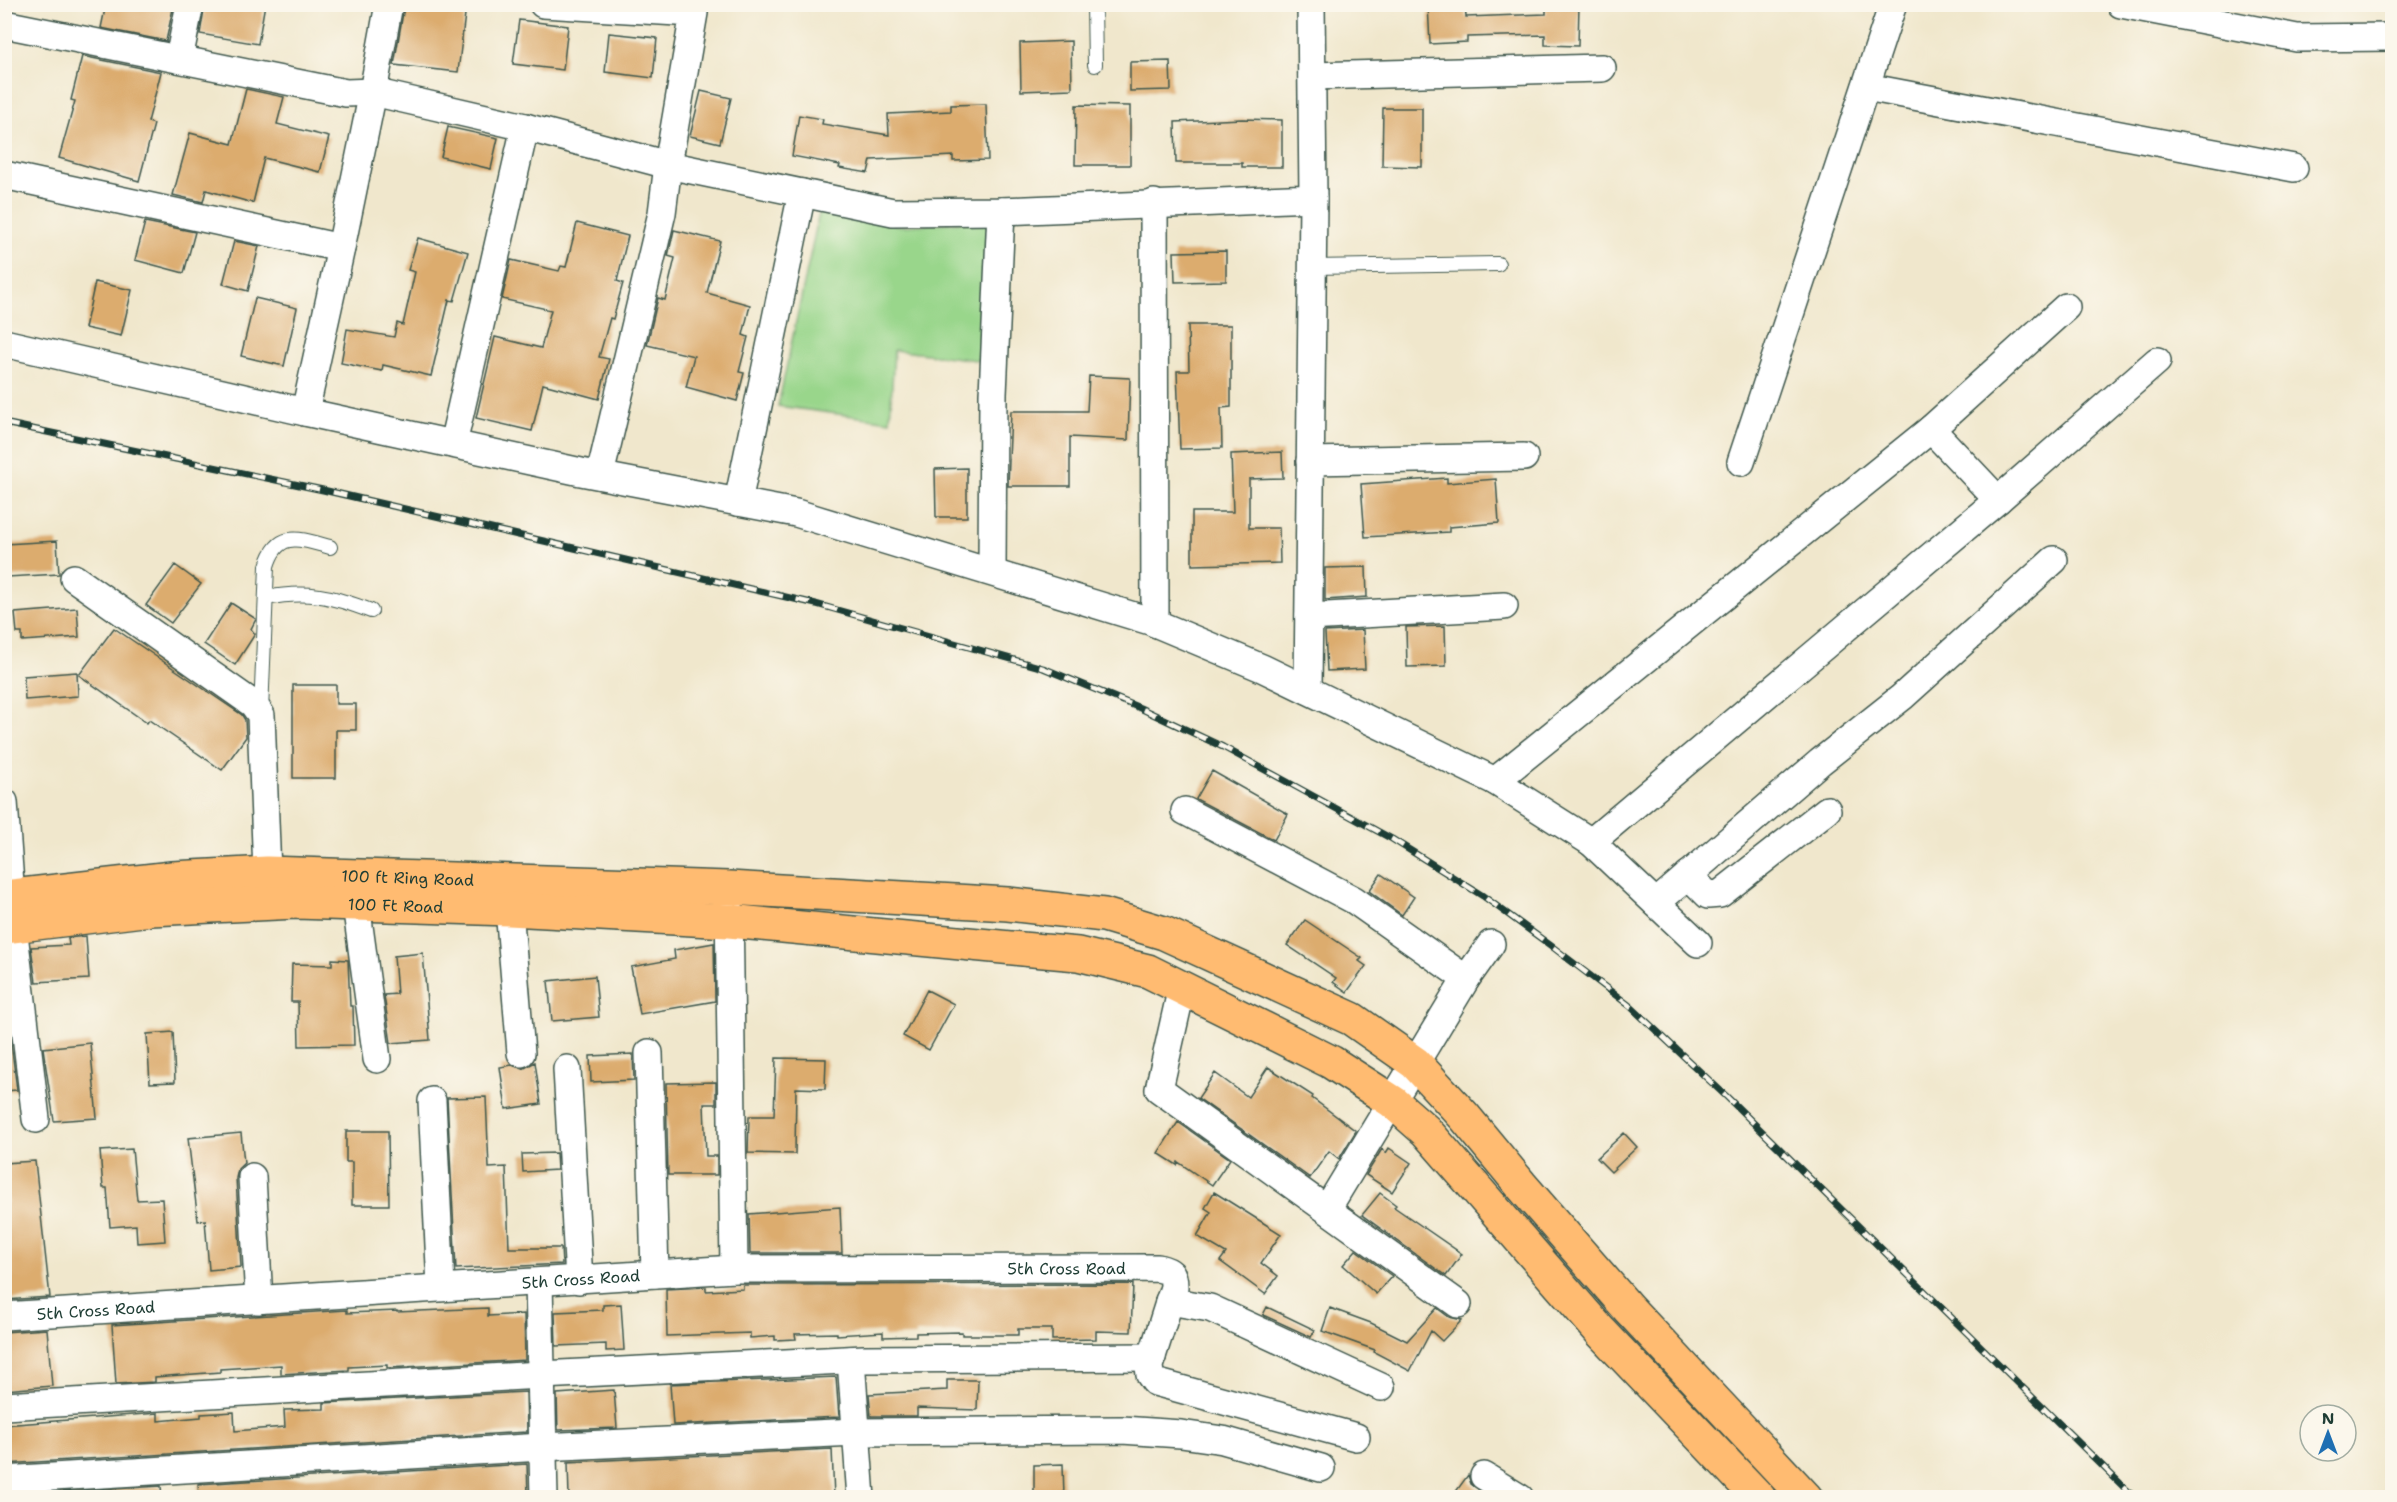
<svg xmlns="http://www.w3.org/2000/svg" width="2397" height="1502" font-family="'Shantell Sans',sans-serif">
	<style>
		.green { fill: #99d68b; stroke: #5c8a60; stroke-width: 1.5 }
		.building { fill: #dcac6e }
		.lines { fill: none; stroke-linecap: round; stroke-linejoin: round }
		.service-casing { stroke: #3e564b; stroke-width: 16 }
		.minor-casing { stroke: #3e564b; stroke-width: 30 }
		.primary-casing { stroke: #3e564b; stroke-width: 36 }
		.service { stroke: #fff; stroke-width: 14 }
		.minor { stroke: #fff; stroke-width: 27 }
		.primary { stroke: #ffbb71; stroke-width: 33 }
		.rail-casing { stroke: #1f3d34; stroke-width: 7 }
		.rail { stroke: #fbf7ec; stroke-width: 4.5; stroke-dasharray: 14; stroke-linecap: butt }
		.labels { text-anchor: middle; stroke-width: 4.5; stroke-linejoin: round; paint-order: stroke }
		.street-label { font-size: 16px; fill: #1f3d34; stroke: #fbf7ec }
	</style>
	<rect width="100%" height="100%" fill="#fbf7ec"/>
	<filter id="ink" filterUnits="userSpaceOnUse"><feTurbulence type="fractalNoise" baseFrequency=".0167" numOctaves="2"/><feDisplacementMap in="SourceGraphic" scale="12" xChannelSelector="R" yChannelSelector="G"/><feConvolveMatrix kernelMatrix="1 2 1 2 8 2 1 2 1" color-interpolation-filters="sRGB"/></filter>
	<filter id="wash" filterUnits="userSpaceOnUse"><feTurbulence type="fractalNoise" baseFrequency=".008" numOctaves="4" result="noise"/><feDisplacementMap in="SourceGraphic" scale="24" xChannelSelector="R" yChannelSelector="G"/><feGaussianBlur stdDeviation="1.35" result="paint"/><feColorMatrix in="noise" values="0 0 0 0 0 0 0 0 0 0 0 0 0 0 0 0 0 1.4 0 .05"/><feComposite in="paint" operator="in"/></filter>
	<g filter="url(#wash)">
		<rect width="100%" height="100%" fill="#f0e7cc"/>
		<path class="green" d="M 820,209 L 902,226 L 989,220 L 984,361 L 894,350 L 890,421 L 778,406 Z"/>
		<g id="blocks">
			<path class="building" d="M 106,4 L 174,4 L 166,41 L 101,28 Z
				M 205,4 L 265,4 L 258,44 L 200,34 Z
				M 1428,4 L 1465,4 L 1466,17 L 1546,14 L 1546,4 L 1579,4 L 1578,46 L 1545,45 L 1545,35 L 1467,37 L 1467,42 L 1430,44 Z
				M 404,7 L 465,14 L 458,72 L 394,65 Z
				M 519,20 L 568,26 L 563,70 L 513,64 Z
				M 609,33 L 657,38 L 653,78 L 605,72 Z
				M 1071,41 L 1072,89 L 1021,91 L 1020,43 Z
				M 82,56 L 161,72 L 148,122 L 154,124 L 139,181 L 59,158 L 75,101 L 71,100 Z
				M 1170,61 L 1171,90 L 1130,91 L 1130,62 Z
				M 246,89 L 284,97 L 277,124 L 329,137 L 320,172 L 264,158 L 253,203 L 206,190 L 203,202 L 173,195 L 190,133 L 232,144 Z
				M 701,91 L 731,98 L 720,143 L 690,136 Z
				M 986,104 L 988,160 L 953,161 L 953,156 L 871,160 L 868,173 L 839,168 L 840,165 L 792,156 L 799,115 L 823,119 L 822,124 L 889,135 L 888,114 L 951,111 L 951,105 Z
				M 1076,105 L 1130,106 L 1130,165 L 1075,165 Z
				M 1383,108 L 1422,108 L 1422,167 L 1382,166 Z
				M 1242,119 L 1282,120 L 1282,167 L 1242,167 L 1242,163 L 1176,163 L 1175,122 Z
				M 448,127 L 498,138 L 491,169 L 441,157 Z
				M 145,222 L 195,232 L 184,273 L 135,260 Z
				M 577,223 L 628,236 L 617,281 L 623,283 L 613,319 L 610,318 L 599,357 L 609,359 L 599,399 L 543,384 L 532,431 L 476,418 L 495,337 L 541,348 L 551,310 L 502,299 L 511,260 L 559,271 L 561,266 L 566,267 Z
				M 674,230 L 720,241 L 707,293 L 750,305 L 743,335 L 748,337 L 739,372 L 744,373 L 737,401 L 686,387 L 694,356 L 647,345 L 658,298 L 665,300 L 675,258 L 668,256 Z
				M 418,238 L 468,252 L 454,301 L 449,300 L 431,376 L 383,365 L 382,371 L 341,363 L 347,329 L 394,337 L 397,323 L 403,325 L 415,272 L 408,270 Z
				M 234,241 L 259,246 L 248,291 L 223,284 Z
				M 1226,251 L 1226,281 L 1175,282 L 1174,252 Z
				M 95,282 L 132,290 L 121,336 L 85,328 Z
				M 255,298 L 297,308 L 284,366 L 241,356 Z
				M 1188,325 L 1231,325 L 1231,407 L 1221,408 L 1222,448 L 1180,449 L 1177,371 L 1189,371 Z
				M 1089,376 L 1130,378 L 1128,440 L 1070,437 L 1070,486 L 1008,486 L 1011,411 L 1087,411 Z
				M 1282,452 L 1283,478 L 1249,479 L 1249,528 L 1279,528 L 1280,563 L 1192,565 L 1192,512 L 1233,512 L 1231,454 Z
				M 967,468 L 967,517 L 936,517 L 935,469 Z
				M 1447,478 L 1447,483 L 1496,479 L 1499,523 L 1449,527 L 1449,532 L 1365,537 L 1361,484 Z
				M 57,541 L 59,574 L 7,577 L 5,544 Z
				M 175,565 L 201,584 L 171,623 L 146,605 Z
				M 1366,567 L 1367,597 L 1325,600 L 1325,568 Z
				M 231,603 L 256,619 L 251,629 L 255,634 L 235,665 L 204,644 Z
				M 77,608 L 79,637 L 22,641 L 22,633 L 17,633 L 15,613 Z
				M 1445,626 L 1446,666 L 1407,667 L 1406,627 Z
				M 114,628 L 242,715 L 245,720 L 246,737 L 222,770 L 149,720 L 147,723 L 79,675 Z
				M 1363,630 L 1365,669 L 1327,671 L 1325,632 Z
				M 77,672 L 78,696 L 25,700 L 24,676 Z
				M 293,685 L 336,685 L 336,704 L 356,704 L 356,730 L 336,730 L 336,778 L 293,778 Z
				M 1212,771 L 1288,814 L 1274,840 L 1196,799 Z
				M 1381,874 L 1414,897 L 1402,915 L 1369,891 Z
				M 1305,920 L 1362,958 L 1359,961 L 1366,966 L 1347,992 L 1333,982 L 1336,978 L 1287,945 Z
				M 86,936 L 89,979 L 36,982 L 31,947 L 69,945 L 68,938 Z
				M 714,943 L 715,1001 L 640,1014 L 631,967 L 675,959 L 674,950 Z
				M 423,953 L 430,1040 L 391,1043 L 384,995 L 397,994 L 394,956 Z
				M 332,959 L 348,960 L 350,1006 L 353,1006 L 354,1045 L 299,1046 L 298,1002 L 291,1002 L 292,964 L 332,965 Z
				M 595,976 L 599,1017 L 552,1021 L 548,981 Z
				M 927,990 L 954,1004 L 929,1050 L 903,1036 Z
				M 4,1020 L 8,1020 L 17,1090 L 4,1091 Z
				M 173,1032 L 175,1082 L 150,1083 L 147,1034 Z
				M 90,1043 L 97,1118 L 54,1121 L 43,1048 Z
				M 633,1054 L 634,1080 L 591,1082 L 590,1056 Z
				M 776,1058 L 826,1059 L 825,1089 L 796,1088 L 795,1154 L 748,1153 L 749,1116 L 774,1116 Z
				M 535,1062 L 541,1104 L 506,1109 L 500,1067 L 512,1065 L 523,1069 Z
				M 1268,1067 L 1313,1096 L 1312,1098 L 1356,1131 L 1339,1159 L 1329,1151 L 1310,1178 L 1198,1098 L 1215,1073 L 1248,1097 Z
				M 716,1082 L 716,1104 L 704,1104 L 706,1156 L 717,1156 L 717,1175 L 668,1175 L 666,1083 Z
				M 486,1097 L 489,1168 L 506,1167 L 509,1248 L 561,1248 L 562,1264 L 456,1269 L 447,1098 Z
				M 1178,1122 L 1230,1159 L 1212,1185 L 1178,1162 L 1177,1165 L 1158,1153 Z
				M 346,1131 L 388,1131 L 389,1205 L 352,1205 L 352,1162 L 346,1162 Z
				M 241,1133 L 244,1163 L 238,1169 L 236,1178 L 241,1267 L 209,1270 L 205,1220 L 198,1221 L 188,1138 Z
				M 1624,1133 L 1637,1147 L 1611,1172 L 1597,1158 Z
				M 1389,1148 L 1411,1163 L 1392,1192 L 1366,1175 L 1382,1149 L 1386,1153 Z
				M 132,1149 L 137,1200 L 162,1199 L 165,1241 L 137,1243 L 136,1225 L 110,1227 L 107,1188 L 103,1188 L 100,1151 Z
				M 556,1153 L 557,1170 L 523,1172 L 522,1154 Z
				M 35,1161 L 50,1297 L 4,1300 L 4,1203 L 7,1203 L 4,1163 Z
				M 1214,1192 L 1281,1234 L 1261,1263 L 1278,1276 L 1265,1294 L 1220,1261 L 1226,1253 L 1197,1236 L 1211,1212 L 1205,1208 Z
				M 1380,1193 L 1396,1205 L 1394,1207 L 1462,1254 L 1446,1276 L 1362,1215 Z
				M 840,1207 L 842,1253 L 750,1253 L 749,1214 Z
				M 1356,1250 L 1392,1276 L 1376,1294 L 1343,1265 Z
				M 1133,1284 L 1131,1332 L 1096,1331 L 1096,1339 L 1052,1340 L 1052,1329 L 1018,1329 L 1018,1335 L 962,1335 L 962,1332 L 916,1333 L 916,1336 L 883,1337 L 883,1332 L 837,1335 L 837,1333 L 795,1334 L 796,1339 L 775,1340 L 775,1336 L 750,1338 L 750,1333 L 667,1336 L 666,1289 L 706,1287 L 706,1291 L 743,1289 L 743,1285 Z
				M 621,1304 L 624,1350 L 606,1351 L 606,1344 L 556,1346 L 555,1312 L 603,1310 L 603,1305 Z
				M 1267,1307 L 1315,1330 L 1311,1337 L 1263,1315 Z
				M 488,1308 L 488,1316 L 524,1314 L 525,1360 L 387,1368 L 387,1365 L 349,1367 L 349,1370 L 281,1374 L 281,1365 L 220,1369 L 220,1372 L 155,1377 L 155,1382 L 116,1384 L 112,1325 L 347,1310 L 347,1313 L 397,1311 L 397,1312 Z
				M 1330,1308 L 1371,1323 L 1407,1341 L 1437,1308 L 1449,1317 L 1462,1320 L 1442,1341 L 1431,1331 L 1410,1371 L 1374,1352 L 1375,1350 L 1322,1331 Z
				M 47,1329 L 52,1386 L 4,1390 L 4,1332 Z
				M 836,1377 L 839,1417 L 673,1425 L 670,1384 Z
				M 947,1380 L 978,1380 L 977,1410 L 917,1408 L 917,1416 L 871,1416 L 869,1394 L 947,1390 Z
				M 614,1390 L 617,1428 L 558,1430 L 557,1394 Z
				M 526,1392 L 527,1432 L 4,1464 L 4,1425 L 158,1413 L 158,1421 L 201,1417 L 201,1414 L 234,1412 L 235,1431 L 285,1427 L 284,1410 L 324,1409 L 324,1403 Z
				M 832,1449 L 834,1497 L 569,1497 L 568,1462 Z
				M 527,1464 L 528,1497 L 199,1497 L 198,1484 Z
				M 1063,1464 L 1064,1497 L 1034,1497 L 1034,1465 Z
				M 1468,1475 L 1471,1484 L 1489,1497 L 1452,1497 Z
				M 161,1486 L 162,1497 L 4,1497 L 4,1496 Z"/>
		</g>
	</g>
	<g filter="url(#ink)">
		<use href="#blocks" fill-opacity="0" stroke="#3e564b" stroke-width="1.5"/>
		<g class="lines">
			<g class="service-casing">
				<path id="service" d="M 1094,4 L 1095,65
					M 1312,267 L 1498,264
					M 266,598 C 307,590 332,596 371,611
					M 261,712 L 267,566 C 278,529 300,539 330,547"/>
			</g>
			<g class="minor-casing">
				<g id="minor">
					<path d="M 543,4 L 694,13 L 668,165 L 662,213 L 600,475"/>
					<path d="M 2121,4 L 2297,38 L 2391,37"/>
					<path d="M 4,24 L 346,93 L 373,92 L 525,127 L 668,165 L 893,212 L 1001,211 L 1313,198 L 1311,4"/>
					<path d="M 179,59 L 190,4"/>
					<path d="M 1312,76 L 1602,68"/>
					<path d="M 1866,87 L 2294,168"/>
					<path d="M 4,175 L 341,248 L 305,412 L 4,343"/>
					<path d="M 1154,203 L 1155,623"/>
					<path d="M 341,248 L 373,92 L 389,4"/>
					<path d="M 305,412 L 581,472 L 796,513 L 1150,621 L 1262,668 L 1495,781 L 1591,842 L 1998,500 L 2157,361"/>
					<path d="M 1931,429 L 1998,500"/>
					<path d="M 453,444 L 525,127"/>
					<path d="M 1310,461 L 1524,457"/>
					<path d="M 1741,462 L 1893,4"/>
					<path d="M 738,502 L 802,193"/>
					<path d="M 992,571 L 993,394 L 1001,211"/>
					<path d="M 74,578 L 253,704 L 261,715 L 267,873"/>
					<path d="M 1309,617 L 1504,606"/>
					<path d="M 1308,690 L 1313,198"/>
					<path d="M 1495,781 L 1931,429 L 2066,307"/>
					<path d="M 4,802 L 11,897"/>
					<path d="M 1185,811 L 1354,900 L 1466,979"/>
					<path d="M 1591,842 L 1698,943"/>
					<path d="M 1688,875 L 1708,895 L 1720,894 L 1827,810"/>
					<path d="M 729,901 L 734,1269"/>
					<path d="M 1656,903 L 1820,762 L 1902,697 L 2054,560"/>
					<path d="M 356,904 L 377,1059"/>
					<path d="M 509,909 L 521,1053"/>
					<path d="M 13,925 L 36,1119"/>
					<path d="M 1182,987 L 1159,1089 L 1458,1304"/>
					<path d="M 649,1053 L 655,1274"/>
					<path d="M 567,1069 L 579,1280"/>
					<path d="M 432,1101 L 441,1287"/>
					<path d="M 252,1177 L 259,1300"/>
					<path d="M 1327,1209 L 1466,979 L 1491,944"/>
					<path d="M 539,1282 L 544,1498"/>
					<path d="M 1169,1301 L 1210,1308 L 1381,1387"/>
					<path id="s1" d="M 4,1316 L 734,1269 L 1158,1268 C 1171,1271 1174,1273 1174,1287 L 1149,1366 L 1150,1375 L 1155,1382 L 1356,1437"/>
					<path d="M 851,1360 L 861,1498"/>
					<path d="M 4,1406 L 541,1375 L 864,1359 L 1152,1357"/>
					<path d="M 1484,1476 L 1520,1498"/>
					<path d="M 4,1480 L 542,1447 L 856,1432 L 1122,1430 L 1181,1434 L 1223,1440 L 1321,1468"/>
				</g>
			</g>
			<g class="primary-casing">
				<g id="primary">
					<path id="s2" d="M 4,897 L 172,878 L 267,873 L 729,888 L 1008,904 L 1104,915 L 1164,933 L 1352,1019 L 1415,1063 L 1464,1116 L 1521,1185 L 1628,1308 L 1806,1498"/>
					<path id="s3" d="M 4,927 L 151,909 L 296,902 L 509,909 L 729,921 L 1033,950 L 1078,954 L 1148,971 L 1331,1062 L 1393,1102 L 1426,1131 L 1601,1332 L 1759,1498"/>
				</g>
			</g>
			<use href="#service" class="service"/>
			<use href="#minor" class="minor"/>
			<use href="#primary" class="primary"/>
			<g class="rail-casing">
				<path id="rail" d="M 4,423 L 323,490 L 816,604 L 1043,668 L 1140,708 L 1223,747 L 1392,839 L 1483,896 L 1550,945 L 1630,1006 L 1726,1096 L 2135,1498"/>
			</g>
			<use href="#rail" class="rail"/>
		</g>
	</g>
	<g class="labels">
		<g class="street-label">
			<text dy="6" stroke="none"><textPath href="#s2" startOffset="405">100 ft Ring Road</textPath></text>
			<text dy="6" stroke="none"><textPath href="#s3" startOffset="393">100 Ft Road</textPath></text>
			<text dy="6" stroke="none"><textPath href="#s1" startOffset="1064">5th Cross Road</textPath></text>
			<text dy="6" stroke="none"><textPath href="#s1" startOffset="578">5th Cross Road</textPath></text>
			<text dy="6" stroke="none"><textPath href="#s1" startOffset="92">5th Cross Road</textPath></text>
		</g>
	</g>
	<rect width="2397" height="1502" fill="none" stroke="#fbf7ec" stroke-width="24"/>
	<g transform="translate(2328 1433)"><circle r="28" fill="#fbf7ec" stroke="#a3ada2" stroke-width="1.5"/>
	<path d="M0-4.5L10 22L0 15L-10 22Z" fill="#1f6fb2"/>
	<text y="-9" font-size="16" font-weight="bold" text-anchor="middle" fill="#1f3d34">N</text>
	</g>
</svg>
